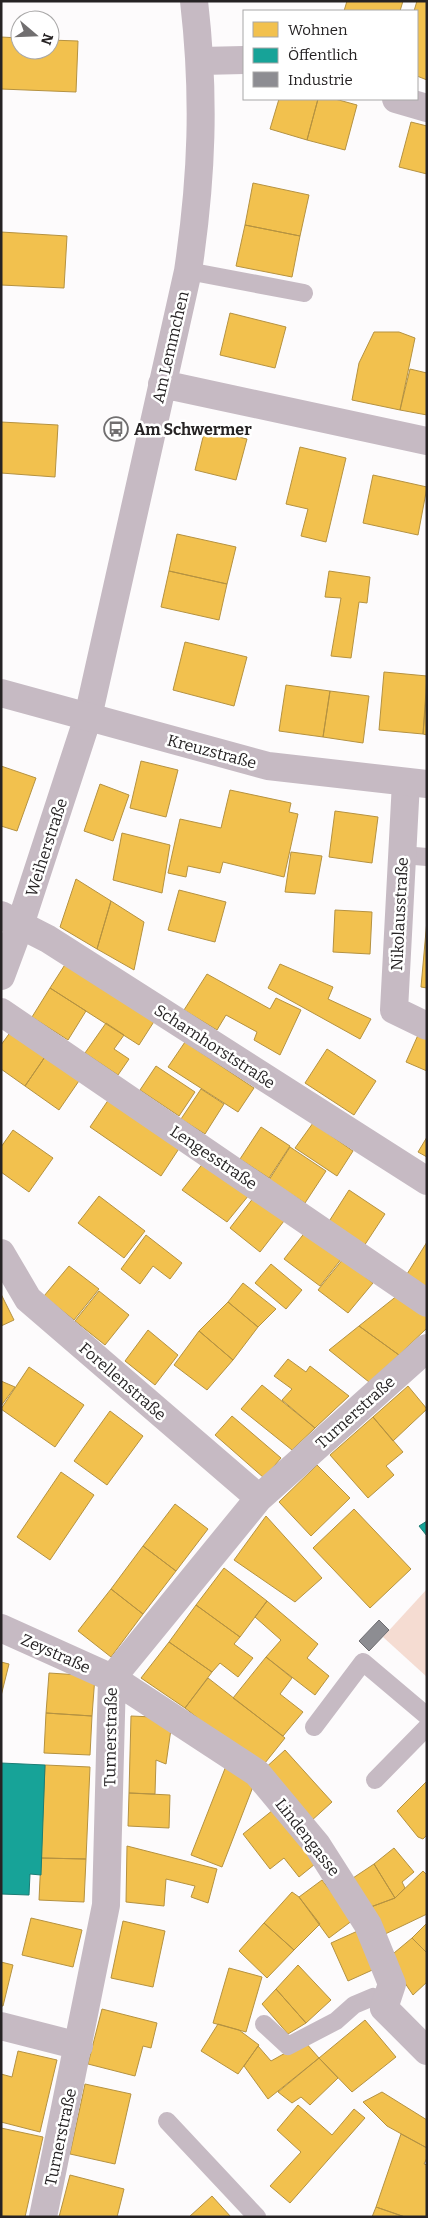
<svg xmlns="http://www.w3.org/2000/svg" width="428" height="2218" font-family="Bitter,serif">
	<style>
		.green { fill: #f5dcd2 }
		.homes { fill: #f2c14e; stroke: #b59241 }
		.public { fill: #17a398; stroke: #1c7d75 }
		.industry { fill: #8d8d92; stroke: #6e6d71 }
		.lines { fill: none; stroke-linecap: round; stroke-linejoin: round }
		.service { stroke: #c6bac3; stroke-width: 18 }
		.minor { stroke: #c6bac3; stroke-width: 28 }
		.tertiary { stroke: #c6bac3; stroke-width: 28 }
		.labels { text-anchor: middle; stroke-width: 5; stroke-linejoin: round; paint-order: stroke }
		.street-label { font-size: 16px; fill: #262324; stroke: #fff }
		.poi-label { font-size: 16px; font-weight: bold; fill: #262324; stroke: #fff; text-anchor: start }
	</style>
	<rect width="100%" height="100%" fill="#fdfbfc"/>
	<path class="green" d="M 427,1589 L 427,1677 L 383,1637 Z"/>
	<path class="homes" d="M 347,1 L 403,1 L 400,11 L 344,11 Z
		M 417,1 L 427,1 L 427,80 L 417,76 L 417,11 L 414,11 Z
		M 1,37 L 20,38 L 20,50 L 50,50 L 50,40 L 78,41 L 76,92 L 1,89 Z
		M 279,99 L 318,99 L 307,140 L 270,129 Z
		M 318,99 L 335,99 L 357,105 L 345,150 L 307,140 Z
		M 411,122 L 427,126 L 427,174 L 399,167 Z
		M 253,183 L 309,195 L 300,236 L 245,225 Z
		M 245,225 L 300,236 L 292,277 L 236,266 Z
		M 1,232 L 67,236 L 64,288 L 1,285 Z
		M 230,313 L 286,327 L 275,368 L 220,355 Z
		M 374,332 L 399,332 L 415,338 L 400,410 L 352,400 L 359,363 Z
		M 410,369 L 427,373 L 427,415 L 400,410 Z
		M 1,422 L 58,425 L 55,477 L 1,473 Z
		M 205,429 L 247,439 L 236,480 L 195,470 Z
		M 300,447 L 346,458 L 326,542 L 301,536 L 308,509 L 286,504 Z
		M 373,475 L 427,487 L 418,535 L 363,523 Z
		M 177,534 L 236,547 L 227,584 L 169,571 Z
		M 169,571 L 227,584 L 219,620 L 161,607 Z
		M 329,571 L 370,577 L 367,603 L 359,602 L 351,658 L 331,656 L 341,598 L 325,597 Z
		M 185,642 L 247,657 L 234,706 L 173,690 Z
		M 384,672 L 427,676 L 423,734 L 379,730 Z
		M 286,685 L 330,691 L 323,737 L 279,731 Z
		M 427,687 L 427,735 L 423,734 Z
		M 330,691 L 369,696 L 363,743 L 323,737 Z
		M 141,761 L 178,770 L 166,817 L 130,808 Z
		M 1,766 L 36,778 L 17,831 L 1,826 Z
		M 100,784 L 129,795 L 113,841 L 84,831 Z
		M 230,790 L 291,803 L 289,812 L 298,814 L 284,877 L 223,862 L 220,873 L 188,866 L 186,877 L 168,873 L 180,819 L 221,828 Z
		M 335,811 L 378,817 L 372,863 L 329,857 Z
		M 122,833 L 170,845 L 162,893 L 113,880 Z
		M 291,852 L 322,856 L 315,894 L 285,892 Z
		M 76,879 L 111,901 L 97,949 L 60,927 Z
		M 179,890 L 226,902 L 215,942 L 168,930 Z
		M 111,901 L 144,922 L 134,970 L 97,949 Z
		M 335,910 L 372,912 L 370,954 L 333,952 Z
		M 427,920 L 427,988 L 421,987 Z
		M 66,963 L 155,1020 L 139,1045 L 50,988 Z
		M 280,964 L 333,987 L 328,999 L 371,1019 L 360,1039 L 268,988 Z
		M 207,974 L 270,1009 L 276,998 L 301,1010 L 280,1055 L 254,1040 L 257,1032 L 226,1015 L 217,1030 L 184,1010 Z
		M 50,988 L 86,1011 L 68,1040 L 32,1017 Z
		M 106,1023 L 124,1035 L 114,1049 L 129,1059 L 118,1075 L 85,1053 Z
		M 14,1027 L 49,1051 L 25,1086 L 1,1069 L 1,1045 Z
		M 418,1035 L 427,1039 L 427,1071 L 406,1062 Z
		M 185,1042 L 254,1088 L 238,1112 L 168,1067 Z
		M 327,1049 L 376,1081 L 354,1115 L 305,1083 Z
		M 49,1051 L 83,1075 L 59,1110 L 25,1086 Z
		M 156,1066 L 195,1092 L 179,1116 L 140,1090 Z
		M 201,1089 L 224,1104 L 205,1134 L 181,1119 Z
		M 111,1096 L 182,1144 L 161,1176 L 90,1127 Z
		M 313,1123 L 353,1151 L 337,1176 L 295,1148 Z
		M 261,1127 L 290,1146 L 269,1178 L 240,1159 Z
		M 13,1130 L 53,1158 L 29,1192 L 1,1172 L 1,1147 Z
		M 427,1137 L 427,1157 L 418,1152 Z
		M 290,1147 L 326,1171 L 305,1203 L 269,1180 Z
		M 204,1162 L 249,1195 L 227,1222 L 182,1190 Z
		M 349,1190 L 385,1214 L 364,1246 L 328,1223 Z
		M 99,1196 L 145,1231 L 124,1258 L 78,1223 Z
		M 254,1197 L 284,1221 L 260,1252 L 230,1228 Z
		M 306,1231 L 342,1258 L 320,1286 L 284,1259 Z
		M 146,1235 L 182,1263 L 170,1279 L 153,1266 L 140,1284 L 121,1269 Z
		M 427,1242 L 427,1287 L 407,1274 Z
		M 343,1259 L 373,1283 L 348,1313 L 318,1290 Z
		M 271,1264 L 302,1290 L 286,1309 L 255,1283 Z
		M 69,1266 L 99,1289 L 74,1320 L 44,1296 Z
		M 243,1283 L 276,1309 L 258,1327 L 228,1302 Z
		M 99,1291 L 129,1315 L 105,1345 L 75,1321 Z
		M 1,1294 L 14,1320 L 1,1326 Z
		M 398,1295 L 427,1315 L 427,1328 L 399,1355 L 359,1326 Z
		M 228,1302 L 258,1327 L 233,1360 L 199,1331 Z
		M 359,1326 L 399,1355 L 369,1382 L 329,1350 Z
		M 148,1330 L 178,1355 L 155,1385 L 125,1361 Z
		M 199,1331 L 233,1360 L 207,1390 L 174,1365 Z
		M 288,1359 L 306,1372 L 310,1366 L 349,1396 L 315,1428 L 282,1400 L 292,1389 L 274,1376 Z
		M 29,1367 L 84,1405 L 55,1447 L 1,1409 Z
		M 1,1381 L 15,1387 L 1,1406 Z
		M 262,1385 L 315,1428 L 292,1450 L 241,1409 Z
		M 408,1386 L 427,1409 L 393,1441 L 373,1417 Z
		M 110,1411 L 143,1436 L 107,1485 L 74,1461 Z
		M 232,1416 L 281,1458 L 264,1478 L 215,1435 Z
		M 373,1417 L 403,1452 L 386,1466 L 394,1475 L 368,1498 L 330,1455 Z
		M 317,1465 L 350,1498 L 311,1536 L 279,1502 Z
		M 61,1472 L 94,1495 L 50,1560 L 17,1537 Z
		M 175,1504 L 208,1529 L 176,1571 L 143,1546 Z
		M 354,1509 L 411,1569 L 370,1608 L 313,1548 Z
		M 266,1516 L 322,1578 L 295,1602 L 234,1560 Z
		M 143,1546 L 176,1571 L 143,1614 L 111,1589 Z
		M 224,1568 L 267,1601 L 240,1637 L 196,1605 Z
		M 111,1589 L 143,1614 L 111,1657 L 78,1631 Z
		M 267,1601 L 318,1644 L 307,1658 L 329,1676 L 315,1695 L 266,1657 L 281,1640 L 255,1617 Z
		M 196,1605 L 240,1637 L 234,1644 L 253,1658 L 238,1677 L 220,1663 L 212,1672 L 169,1642 Z
		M 169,1642 L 212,1672 L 185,1708 L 141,1678 Z
		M 266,1657 L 292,1678 L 280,1694 L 303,1712 L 283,1736 L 233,1698 Z
		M 1,1662 L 9,1664 L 1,1696 Z
		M 49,1673 L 95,1676 L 92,1716 L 46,1713 Z
		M 208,1678 L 285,1738 L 261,1768 L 185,1708 Z
		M 46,1713 L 92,1716 L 90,1755 L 44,1753 Z
		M 131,1716 L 153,1717 L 171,1729 L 166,1764 L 156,1760 L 155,1794 L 129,1793 Z
		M 285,1750 L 332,1802 L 310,1822 L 263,1770 Z
		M 45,1765 L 90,1767 L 86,1859 L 41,1858 Z
		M 226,1766 L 254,1784 L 222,1867 L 191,1855 Z
		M 427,1781 L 427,1835 L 423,1839 L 418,1837 L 397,1811 Z
		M 129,1793 L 170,1795 L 169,1828 L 128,1826 Z
		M 273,1810 L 315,1864 L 299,1877 L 284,1858 L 270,1869 L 243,1834 Z
		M 127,1846 L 217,1869 L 208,1903 L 191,1897 L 195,1886 L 166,1879 L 164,1906 L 126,1902 Z
		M 394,1848 L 414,1872 L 402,1882 L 405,1888 L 395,1898 L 374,1864 Z
		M 41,1858 L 86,1859 L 84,1902 L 39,1900 Z
		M 374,1864 L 395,1898 L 368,1908 L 353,1878 Z
		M 423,1871 L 427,1875 L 427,1914 L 381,1936 L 368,1908 L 395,1898 Z
		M 322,1880 L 353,1920 L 329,1938 L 299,1897 Z
		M 292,1892 L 299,1897 L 320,1924 L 294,1950 L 264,1923 Z
		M 31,1918 L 82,1930 L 73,1967 L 22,1955 Z
		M 123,1921 L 165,1931 L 153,1987 L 111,1978 Z
		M 264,1923 L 294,1950 L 267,1978 L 239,1951 Z
		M 427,1923 L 427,1953 L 412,1938 Z
		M 362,1929 L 379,1967 L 348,1981 L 331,1943 Z
		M 412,1938 L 427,1953 L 427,1982 L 413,1995 L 388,1958 Z
		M 1,1962 L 13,1965 L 3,2006 L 1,2006 Z
		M 298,1965 L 331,2000 L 306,2023 L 276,1989 Z
		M 229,1968 L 262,1977 L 246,2032 L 213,2023 Z
		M 276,1989 L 306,2023 L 288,2034 L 262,2004 Z
		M 102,2009 L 157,2023 L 151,2048 L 143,2046 L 135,2076 L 88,2064 Z
		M 365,2020 L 396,2057 L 352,2092 L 319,2058 Z
		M 218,2024 L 239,2030 L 259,2045 L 238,2074 L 201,2051 Z
		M 305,2042 L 319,2058 L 268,2099 L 244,2066 L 258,2046 L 271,2061 Z
		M 18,2051 L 57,2060 L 40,2132 L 1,2122 L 1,2074 L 12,2077 Z
		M 319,2058 L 338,2078 L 310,2105 L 301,2097 L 292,2103 L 278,2092 Z
		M 85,2084 L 131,2094 L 115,2164 L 70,2154 Z
		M 382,2092 L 427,2120 L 427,2148 L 387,2126 L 363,2102 Z
		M 298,2105 L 332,2135 L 354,2109 L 365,2118 L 290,2203 L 270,2186 L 301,2152 L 277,2130 Z
		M 1,2128 L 43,2137 L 25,2217 L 1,2216 Z
		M 401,2134 L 427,2148 L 427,2158 L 424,2164 L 427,2165 L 427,2217 L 405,2217 L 376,2207 Z
		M 70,2175 L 124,2189 L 117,2217 L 59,2217 Z
		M 212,2196 L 231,2217 L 189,2217 Z
		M 376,2207 L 405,2217 L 372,2217 Z"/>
	<path class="public" d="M 427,1521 L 427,1536 L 419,1526 Z
		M 1,1763 L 45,1765 L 41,1875 L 30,1874 L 29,1895 L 1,1894 Z"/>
	<path class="industry" d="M 379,1620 L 389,1630 L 369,1651 L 359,1641 Z"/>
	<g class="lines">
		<path class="service" d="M 188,271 L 304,293
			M 402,855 L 427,857
			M 314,1727 L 363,1662 L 427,1716
			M 375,1780 L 427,1727
			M 264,2024 L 288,2046 L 336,2021 L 354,2005 L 373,1997 L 384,2008
			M 167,2121 L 257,2217"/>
		<path class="minor" d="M 201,61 L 244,60
			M 396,99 L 427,108
			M 162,384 L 427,441
			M 406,782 L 394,1010 L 427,1026
			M 1,915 L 48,939 L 427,1181
			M 1,976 L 20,925 L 88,717 L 188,271 C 202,177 205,96 194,1
			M 1,1012 L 427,1303
			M 1,1253 L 28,1299 L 259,1498
			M 1,1628 L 112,1678 L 257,1773 L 317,1845 L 368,1925 L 392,1984 L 384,2008 L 427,2051
			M 1,2026 L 79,2046
			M 43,2217 L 106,1905 L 112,1678 L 259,1498 L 427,1348"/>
		<path class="tertiary" d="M 1,693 L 268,766 L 427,784"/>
	</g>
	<defs>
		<g id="bus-ring" transform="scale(1.25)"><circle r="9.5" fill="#fff" stroke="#716f70" stroke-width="1.5"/><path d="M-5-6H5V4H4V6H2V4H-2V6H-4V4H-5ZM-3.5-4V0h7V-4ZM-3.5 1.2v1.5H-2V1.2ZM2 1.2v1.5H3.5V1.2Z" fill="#716f70"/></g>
	</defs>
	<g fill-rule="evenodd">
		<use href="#bus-ring" x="116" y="429"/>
	</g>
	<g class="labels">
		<g class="street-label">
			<text transform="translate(170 347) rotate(-77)" y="6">Am Lemmchen</text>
			<text transform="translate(212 751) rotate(15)" y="6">Kreuzstraße</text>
			<text transform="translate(46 847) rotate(-72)" y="6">Weiherstraße</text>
			<text transform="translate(399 914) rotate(-87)" y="6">Nikolausstraße</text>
			<text transform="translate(215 1046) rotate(33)" y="6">Scharnhorststraße</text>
			<text transform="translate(214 1157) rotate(34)" y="6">Lengesstraße</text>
			<text transform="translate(123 1381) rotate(41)" y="6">Forellenstraße</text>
			<text transform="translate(355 1412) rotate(-42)" y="6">Turnerstraße</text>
			<text transform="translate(56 1653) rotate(24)" y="6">Zeystraße</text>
			<text transform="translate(110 1737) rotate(-89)" y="6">Turnerstraße</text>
			<text transform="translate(308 1837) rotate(52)" y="6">Lindengasse</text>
			<text transform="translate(60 2137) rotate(-78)" y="6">Turnerstraße</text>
		</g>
		<g class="poi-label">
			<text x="134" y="435">Am Schwermer</text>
		</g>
	</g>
	<rect width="428" height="2218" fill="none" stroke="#262324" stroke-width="5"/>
	<rect x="243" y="10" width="175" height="90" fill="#ffffff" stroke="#a8a7a7"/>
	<rect x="253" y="22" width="25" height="15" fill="#f2c14e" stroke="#a8a7a7"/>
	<text x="288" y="35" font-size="15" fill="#262324">Wohnen</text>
	<rect x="253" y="48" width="25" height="15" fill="#17a398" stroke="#a8a7a7"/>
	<text x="288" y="60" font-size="15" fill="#262324">Öffentlich</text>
	<rect x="253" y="72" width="25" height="15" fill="#8d8d92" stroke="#a8a7a7"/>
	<text x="288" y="85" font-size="15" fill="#262324">Industrie</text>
	<g transform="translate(35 35) rotate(109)"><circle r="24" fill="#ffffff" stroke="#a8a7a7"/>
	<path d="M0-4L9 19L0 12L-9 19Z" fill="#716f70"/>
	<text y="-8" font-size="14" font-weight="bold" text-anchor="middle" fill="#262324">N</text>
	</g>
</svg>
